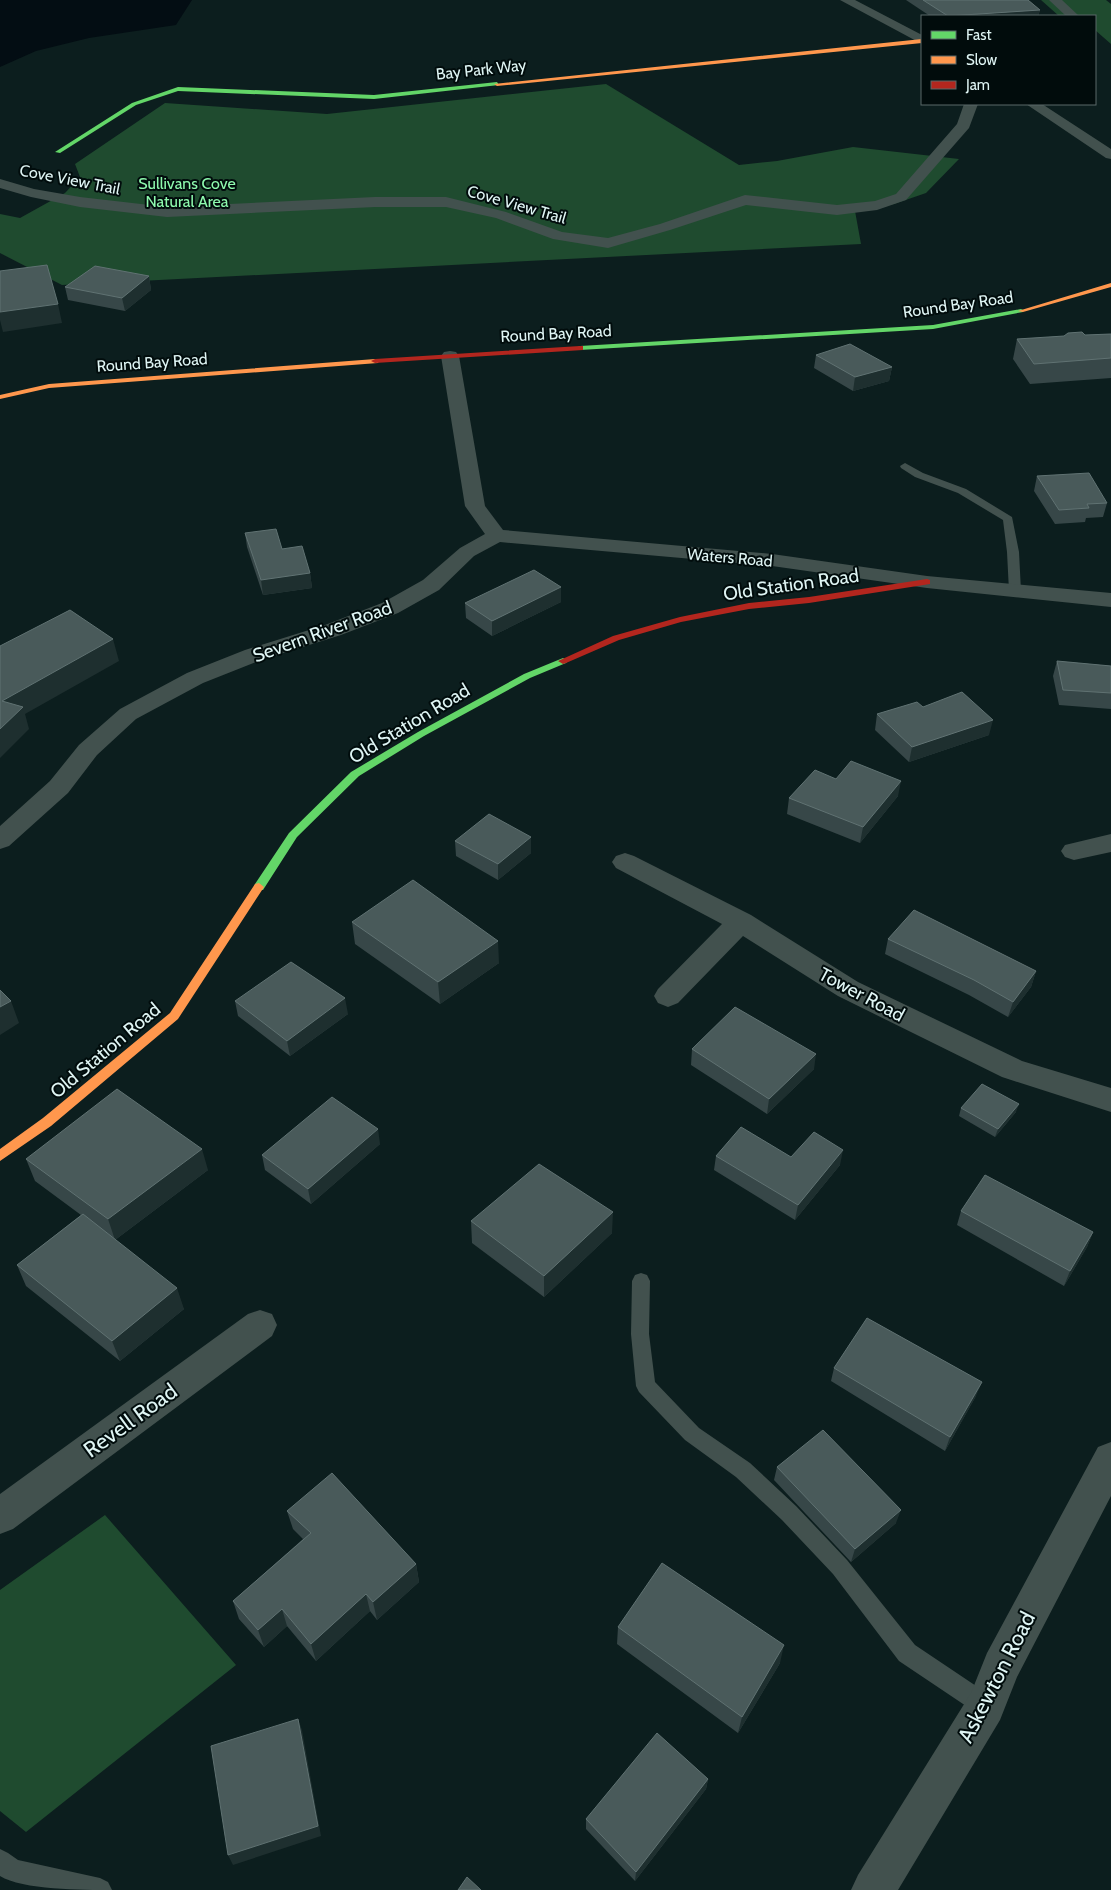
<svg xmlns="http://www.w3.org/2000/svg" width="1111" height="1890" font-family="Cabin,sans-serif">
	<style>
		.green { fill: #1f4b2f }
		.water { fill: #030d13 }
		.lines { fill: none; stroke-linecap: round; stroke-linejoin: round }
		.lane { fill: #42514e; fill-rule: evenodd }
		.street { fill: #42514e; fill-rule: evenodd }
		.fast { fill: #63d668; fill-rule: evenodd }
		.slow { fill: #ff974d; fill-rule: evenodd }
		.jam { fill: #b3261e; fill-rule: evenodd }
		.wall { fill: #374748 }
		.shaded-wall { fill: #1e2f2f }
		.building { fill: #495a5a; stroke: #607272 }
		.labels { text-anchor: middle; stroke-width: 4; stroke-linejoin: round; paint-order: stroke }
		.far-street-label { font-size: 16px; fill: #dff5f4; stroke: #010c0c }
		.far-park-label { font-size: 16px; fill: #8efaae; stroke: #010c0c }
		.street-label { font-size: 19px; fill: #dff5f4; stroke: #010c0c }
		.near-street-label { font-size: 22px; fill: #dff5f4; stroke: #010c0c }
	</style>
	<rect width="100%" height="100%" fill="#0c1e1e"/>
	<path class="green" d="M 1041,0 L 1106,0 L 1111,4 L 1111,44 L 1095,30 L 1095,16 L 1059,16 Z
		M 606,84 L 739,165 L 777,161 L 853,147 L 959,159 L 926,193 L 894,204 L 855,211 L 861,244 L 62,285 L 0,253 L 0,214 L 20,218 L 65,193 L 80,177 L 75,164 L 165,103 L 327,114 Z
		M 105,1515 L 236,1665 L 26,1832 L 0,1811 L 0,1590 Z"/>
	<path class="water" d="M 0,0 L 192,0 L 176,25 L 89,38 L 36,51 L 0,67 Z"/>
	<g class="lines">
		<path class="lane" d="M 905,463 L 923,473 L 966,489 L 1012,517 L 1019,552 L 1021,591 L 1019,593 L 1015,595 L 1009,591 L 1007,552 L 1003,520 L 958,493 L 915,477 L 901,468 L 900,466 Z
			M 641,1273 L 647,1275 L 650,1281 L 649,1334 L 655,1382 L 699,1428 L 750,1463 L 796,1506 L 847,1560 L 915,1645 L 994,1698 L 997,1706 L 994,1714 L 986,1717 L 978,1714 L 899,1661 L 833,1574 L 782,1520 L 736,1477 L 685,1440 L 639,1392 L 636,1386 L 631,1334 L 632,1281 L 635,1275 Z
			M 0,1849 L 8,1853 L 18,1860 L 100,1878 L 108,1882 L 112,1890 C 83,1890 22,1890 0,1876 Z"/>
		<path class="street" d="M 840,0 L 855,0 L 922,35 L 922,44 Z
			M 1049,0 L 1062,0 L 1079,16 L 1066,16 Z
			M 964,104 L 978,104 L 969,128 L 906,200 L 877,210 L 837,215 L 746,205 L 670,230 L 608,248 L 553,239 L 496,218 L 446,207 L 375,207 L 167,217 L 80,207 L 31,197 L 0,188 L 0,179 L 34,189 L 80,197 L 167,207 L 375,197 L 446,197 L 506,212 L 562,232 L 608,238 L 660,224 L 745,195 L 837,205 L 875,201 L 896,194 L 957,124 Z
			M 1026,104 L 1042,104 L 1111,149 L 1111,159 L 1106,158 Z
			M 450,351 L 456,352 L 459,356 L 485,506 L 503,530 L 772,554 L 927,576 L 1111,593 L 1111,607 L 927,588 L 772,566 L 500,542 L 474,556 L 439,590 L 398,613 L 341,635 L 261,660 L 203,683 L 136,719 L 97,755 L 68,793 L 9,846 L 0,849 L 0,826 L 50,781 L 79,745 L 120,709 L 187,673 L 245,650 L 325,625 L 382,603 L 423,580 L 460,548 L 485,534 L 465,506 L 441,356 L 444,352 Z
			M 1111,834 L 1111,852 L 1074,860 L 1065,857 L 1061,851 L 1065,845 Z
			M 625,853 L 634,856 L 751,915 L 858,982 L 1022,1061 L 1111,1088 L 1111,1112 L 1002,1077 L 838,996 L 743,936 L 678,1003 L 668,1007 L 658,1003 L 654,996 L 658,989 L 722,924 L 616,868 L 612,862 L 616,856 Z
			M 260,1310 L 272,1314 L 277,1325 L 272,1336 L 13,1529 L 0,1534 L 0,1494 L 248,1314 Z
			M 1111,1442 L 1111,1496 L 1017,1677 L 1000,1720 L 898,1890 L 851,1890 L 858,1875 L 971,1693 L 987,1653 L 1098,1447 Z"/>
		<path class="fast" d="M 497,82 L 499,85 L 374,99 L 178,91 L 136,105 L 60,153 L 55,152 L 132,103 L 178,87 L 374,95 Z
			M 1021,309 L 1023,310 L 1023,312 L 933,329 L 580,350 L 576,348 L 580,346 L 933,325 Z
			M 563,658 L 568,661 L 566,663 L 530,678 L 424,736 L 359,776 L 297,837 L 263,890 L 255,890 L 254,887 L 255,884 L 289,833 L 351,772 L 418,732 L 524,674 Z"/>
		<path class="slow" d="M 922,39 L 922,43 L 497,86 L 494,84 Z
			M 1111,283 L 1111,287 L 1023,312 L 1018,311 Z
			M 375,359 L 379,361 L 378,363 L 49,388 L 0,399 L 0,395 L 49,384 Z
			M 259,883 L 264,887 L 178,1019 L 51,1126 L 0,1161 L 0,1149 L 43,1118 L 170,1013 L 255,884 Z"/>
		<path class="jam" d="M 580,346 L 583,346 L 583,350 L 375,363 L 371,361 L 375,359 Z
			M 927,579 L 930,580 L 930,584 L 809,603 L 749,609 L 681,622 L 619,640 L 566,663 L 563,664 L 558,661 L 613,636 L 680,617 L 749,603 L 809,597 Z"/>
	</g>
	<path class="wall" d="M 906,0 L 1028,0 L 1040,10 L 1038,16 L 930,16 Z
		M 149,276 L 151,290 L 125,311 L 68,300 L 65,287 Z
		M 1111,334 L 1111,378 L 1030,384 L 1013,359 L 1017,339 Z
		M 816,355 L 892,367 L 889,381 L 853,391 L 814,368 Z
		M 1037,476 L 1107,503 L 1103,517 L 1086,518 L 1085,522 L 1055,524 L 1034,491 Z
		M 245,533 L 310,573 L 312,588 L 263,595 L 247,547 Z
		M 561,602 L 492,636 L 466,618 L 465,603 Z
		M 1057,661 L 1111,666 L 1111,709 L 1059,705 L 1053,676 Z
		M 923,707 L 989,735 L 909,762 L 875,730 L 877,714 Z
		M 836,779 L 898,796 L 860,843 L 787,814 L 789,798 Z
		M 455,841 L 531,853 L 498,880 L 456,856 Z
		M 352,922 L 499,963 L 440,1004 L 355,944 Z
		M 888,939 L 1036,971 L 1031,987 L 1008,1017 L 969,995 L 885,954 Z
		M 235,1001 L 348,1014 L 290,1056 L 238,1016 Z
		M 692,1049 L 814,1069 L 767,1114 L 691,1065 Z
		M 961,1108 L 1016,1112 L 995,1137 L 959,1116 Z
		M 380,1144 L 311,1204 L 265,1170 L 262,1155 Z
		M 716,1156 L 791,1157 L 840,1165 L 795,1220 L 714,1170 Z
		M 26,1159 L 208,1170 L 115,1240 L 184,1309 L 120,1361 L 26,1286 L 17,1265 L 81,1215 L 35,1181 Z
		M 961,1211 L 1093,1232 L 1087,1247 L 1064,1286 L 957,1225 Z
		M 471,1221 L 612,1233 L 544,1297 L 472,1243 Z
		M 834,1368 L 976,1396 L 945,1451 L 831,1381 Z
		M 777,1467 L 896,1523 L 851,1562 L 774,1480 Z
		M 287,1511 L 416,1564 L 419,1582 L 377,1620 L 370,1611 L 316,1661 L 287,1626 L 264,1647 L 239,1619 L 233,1601 L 303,1539 L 293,1529 Z
		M 618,1627 L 780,1663 L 738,1733 L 617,1644 Z
		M 708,1779 L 706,1789 L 635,1881 L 586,1829 L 586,1819 Z"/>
	<path class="shaded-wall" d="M 1040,10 L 1038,16 L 955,16 Z
		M 149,276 L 151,290 L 125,311 L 122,298 Z
		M 58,304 L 62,323 L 3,332 L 0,320 L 0,312 Z
		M 892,367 L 889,381 L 853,391 L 855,377 Z
		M 310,573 L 312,588 L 263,595 L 261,580 Z
		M 561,587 L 561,602 L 492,636 L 492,621 Z
		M 113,639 L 119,661 L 25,714 L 29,729 L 0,758 L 0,729 L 2,701 Z
		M 993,720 L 989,735 L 909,762 L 912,747 Z
		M 901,781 L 898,796 L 860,843 L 863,827 Z
		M 531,837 L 531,853 L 498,880 L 498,864 Z
		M 498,941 L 499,963 L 440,1004 L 438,982 Z
		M 1036,971 L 1031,987 L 1008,1017 L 1013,1002 Z
		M 345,998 L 348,1014 L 290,1056 L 287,1041 Z
		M 11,1001 L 19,1023 L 0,1035 L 0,1007 Z
		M 816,1054 L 814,1069 L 767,1114 L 769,1099 Z
		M 1019,1104 L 1016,1112 L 995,1137 L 998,1129 Z
		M 378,1129 L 380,1144 L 311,1204 L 308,1189 Z
		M 202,1149 L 208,1170 L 115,1240 L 108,1219 Z
		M 843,1150 L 840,1165 L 795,1220 L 798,1205 Z
		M 613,1212 L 612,1233 L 544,1297 L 544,1276 Z
		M 1093,1232 L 1087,1247 L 1064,1286 L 1070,1271 Z
		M 177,1288 L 184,1309 L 120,1361 L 112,1341 Z
		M 982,1382 L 976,1396 L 945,1451 L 950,1437 Z
		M 901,1510 L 896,1523 L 851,1562 L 855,1549 Z
		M 416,1564 L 419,1582 L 377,1620 L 373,1602 Z
		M 366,1594 L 370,1611 L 316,1661 L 311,1644 Z
		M 282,1609 L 287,1626 L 264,1647 L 258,1630 Z
		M 784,1645 L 780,1663 L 738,1733 L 742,1717 Z
		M 298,1719 L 302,1730 L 321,1836 L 233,1865 L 228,1855 Z
		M 708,1779 L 706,1789 L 635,1881 L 636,1872 Z"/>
	<path class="building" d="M 923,0 L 1028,0 L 1040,10 L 948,16 Z
		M 47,265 L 58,304 L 0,312 L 0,271 Z
		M 95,266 L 149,276 L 122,298 L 65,287 Z
		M 1082,332 L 1085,335 L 1111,334 L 1111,358 L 1034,364 L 1017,339 L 1064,336 L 1068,333 Z
		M 850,344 L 892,367 L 855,377 L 816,355 Z
		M 1089,473 L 1107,503 L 1087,504 L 1089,508 L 1059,510 L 1037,476 Z
		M 276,529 L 282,549 L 302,546 L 310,573 L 261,580 L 245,533 Z
		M 534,570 L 561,587 L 492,621 L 465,603 Z
		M 70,610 L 113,639 L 2,701 L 23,707 L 0,729 L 0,646 Z
		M 1057,661 L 1111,666 L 1111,693 L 1063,690 Z
		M 962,692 L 993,720 L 912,747 L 877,714 L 917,702 L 923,707 Z
		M 851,761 L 901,781 L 863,827 L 789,798 L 815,770 L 836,779 Z
		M 489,814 L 531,837 L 498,864 L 455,841 Z
		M 413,880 L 498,941 L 438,982 L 352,922 Z
		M 914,910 L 1036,971 L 1013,1002 L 974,980 L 888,939 Z
		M 291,962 L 345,998 L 287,1041 L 235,1001 Z
		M 0,990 L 11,1001 L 0,1007 Z
		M 735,1007 L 816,1054 L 769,1099 L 692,1049 Z
		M 982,1084 L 1019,1104 L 998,1129 L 961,1108 Z
		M 117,1089 L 202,1149 L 108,1219 L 26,1159 Z
		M 332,1097 L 378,1129 L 308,1189 L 262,1155 Z
		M 741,1127 L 791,1157 L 814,1132 L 843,1150 L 798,1205 L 716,1156 Z
		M 539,1164 L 613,1212 L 544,1276 L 471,1221 Z
		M 985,1175 L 1093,1232 L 1070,1271 L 961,1211 Z
		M 83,1214 L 177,1288 L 112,1341 L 17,1265 Z
		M 867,1318 L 982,1382 L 950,1437 L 834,1368 Z
		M 823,1430 L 901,1510 L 855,1549 L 777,1467 Z
		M 332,1473 L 416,1564 L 373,1602 L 366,1594 L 311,1644 L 282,1609 L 258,1630 L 233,1601 L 311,1533 L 287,1511 Z
		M 662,1563 L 784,1645 L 742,1717 L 618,1627 Z
		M 298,1719 L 318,1826 L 228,1855 L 211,1746 Z
		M 657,1733 L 708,1779 L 636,1872 L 586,1819 Z
		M 467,1877 L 481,1890 L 458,1890 Z"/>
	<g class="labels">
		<g class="far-street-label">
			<text transform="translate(481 69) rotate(-6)" y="6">Bay Park Way</text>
			<text transform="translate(70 179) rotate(11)" y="6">Cove View Trail</text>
			<text transform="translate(517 204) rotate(16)" y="6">Cove View Trail</text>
			<text transform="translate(958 304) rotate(-8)" y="6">Round Bay Road</text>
			<text transform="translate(556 333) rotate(-3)" y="6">Round Bay Road</text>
			<text transform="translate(152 362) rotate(-4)" y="6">Round Bay Road</text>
			<text transform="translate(730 557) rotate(5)" y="6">Waters Road</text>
		</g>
		<g class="far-park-label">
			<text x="187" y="189">Sullivans Cove<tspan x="187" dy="18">Natural Area</tspan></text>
		</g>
		<g class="street-label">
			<text transform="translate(791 584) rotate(-8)" y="7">Old Station Road</text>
			<text transform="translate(322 631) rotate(-20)" y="7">Severn River Road</text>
			<text transform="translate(409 723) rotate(-31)" y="7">Old Station Road</text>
			<text transform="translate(862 994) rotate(28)" y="7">Tower Road</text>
			<text transform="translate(105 1050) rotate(-40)" y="7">Old Station Road</text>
		</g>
		<g class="near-street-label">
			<text transform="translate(130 1420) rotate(-36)" y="8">Revell Road</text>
			<text transform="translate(996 1677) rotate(-63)" y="8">Askewton Road</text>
		</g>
	</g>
	<rect x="921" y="15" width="175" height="90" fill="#010c0c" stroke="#5a6969"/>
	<rect x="931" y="31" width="25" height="8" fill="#63d668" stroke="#5a6969"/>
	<text x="966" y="40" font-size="15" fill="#dff5f4">Fast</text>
	<rect x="931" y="56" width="25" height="8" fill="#ff974d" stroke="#5a6969"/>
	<text x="966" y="65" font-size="15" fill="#dff5f4">Slow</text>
	<rect x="931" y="81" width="25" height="8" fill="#b3261e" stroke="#5a6969"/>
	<text x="966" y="90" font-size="15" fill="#dff5f4">Jam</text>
</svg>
